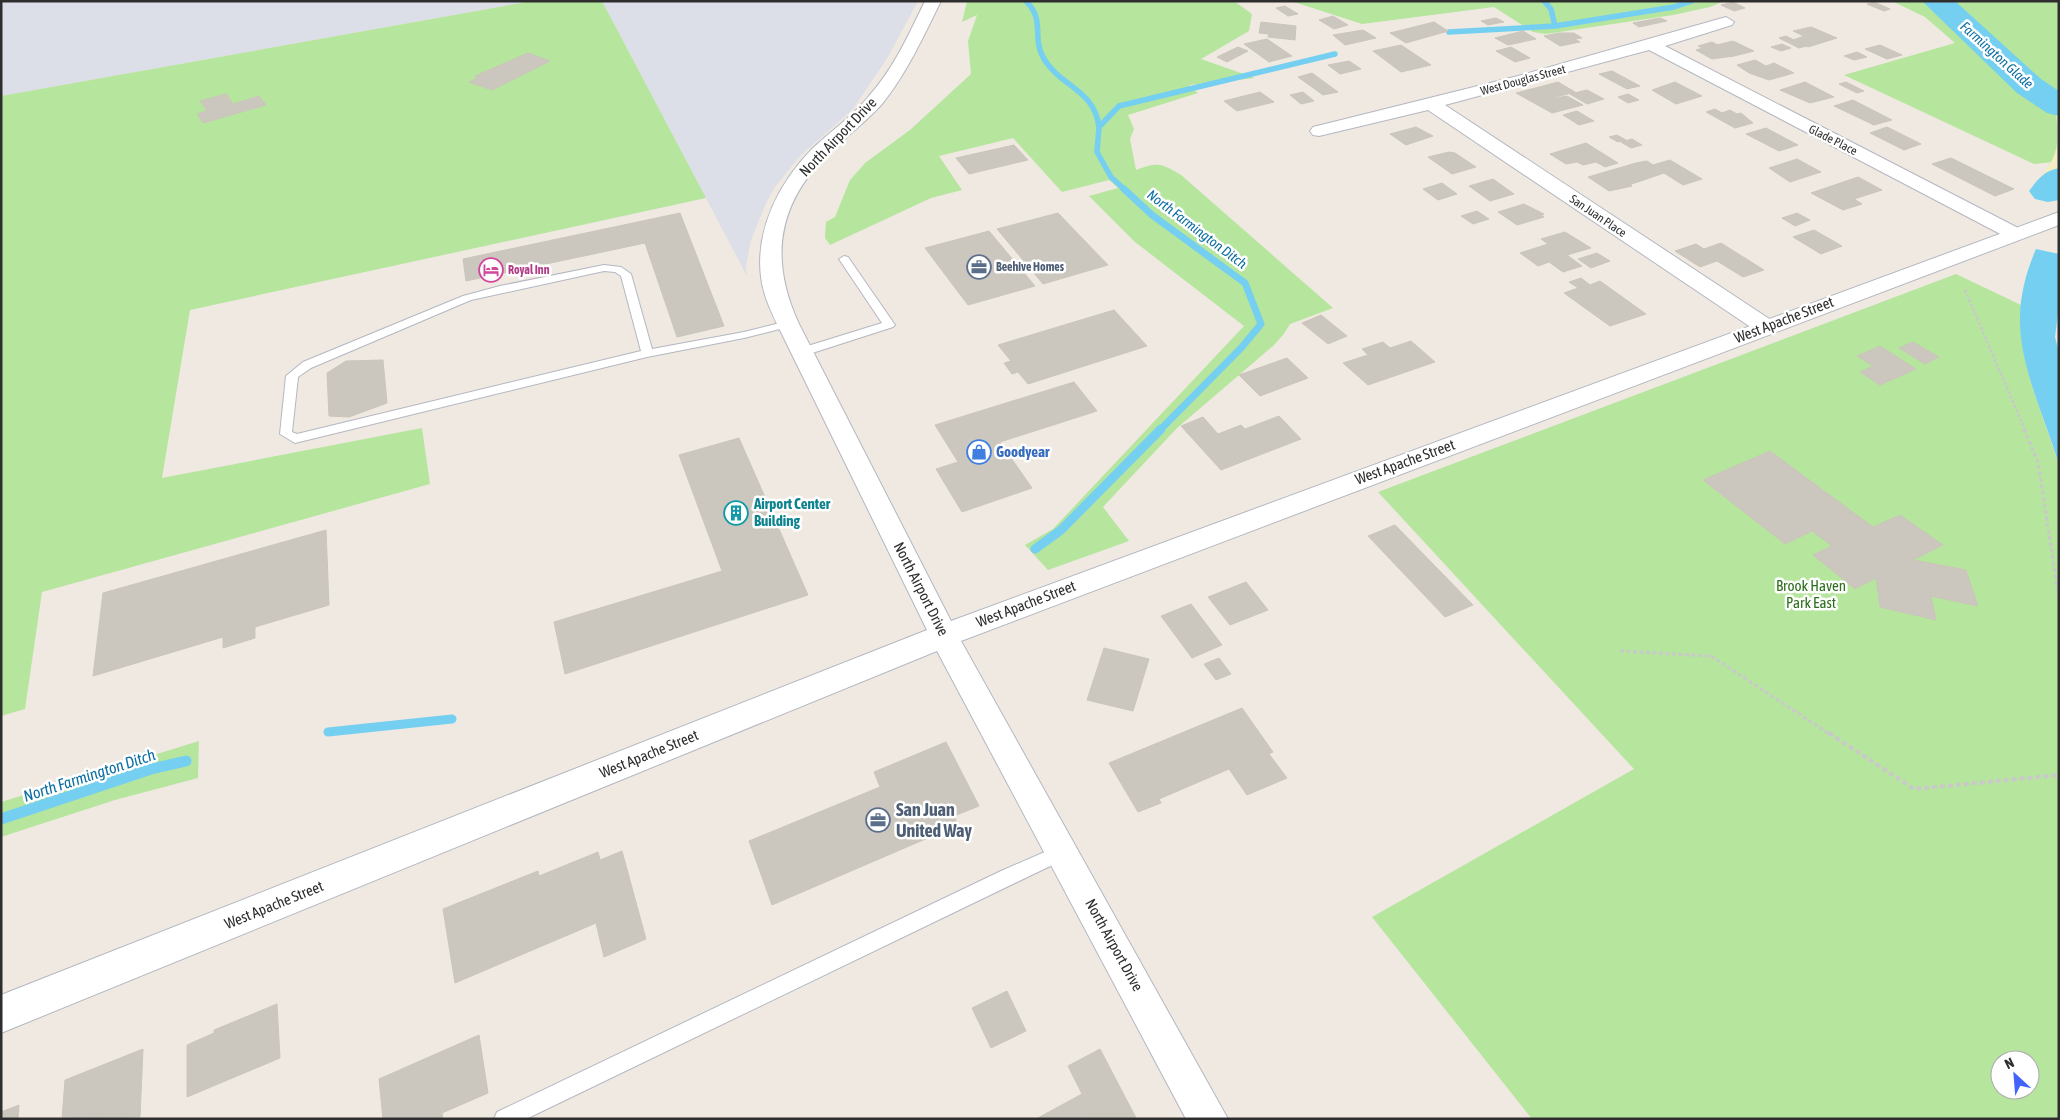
<svg xmlns="http://www.w3.org/2000/svg" width="2060" height="1120" font-family="'Asap Condensed',sans-serif">
	<style>
		.airport { fill: #dcdee8 }
		.green { fill: #b6e59e; fill-rule: evenodd }
		.sand { fill: #f3ecc5 }
		.water { fill: #75cff0 }
		.lines { fill: none; stroke-linecap: round; stroke-linejoin: round }
		.stream-far3 { stroke: #75cff0; stroke-width: 5.5 }
		.stream-far2 { stroke: #75cff0; stroke-width: 7 }
		.stream-far1 { stroke: #75cff0; stroke-width: 9 }
		.stream { stroke: #75cff0; stroke-width: 11 }
		.river { fill: #75cff0; fill-rule: evenodd }
		.building { fill: #cbc7bf; stroke: #cbc5ba }
		.service-casing { stroke: #b4b7c1; stroke-width: 2 }
		.minor-casing { stroke: #b4b7c1; stroke-width: 2 }
		.secondary-casing { stroke: #b4b7c1; stroke-width: 2 }
		.path-far2 { stroke: #c9c9c9; stroke-width: 2.5; stroke-dasharray: 3 2; stroke-linecap: butt }
		.path-far1 { stroke: #c9c9c9; stroke-width: 3; stroke-dasharray: 4 2.5; stroke-linecap: butt }
		.path { stroke: #c9c9c9; stroke-width: 4; stroke-dasharray: 5 3; stroke-linecap: butt }
		.service { fill: #fff; fill-rule: evenodd }
		.minor { fill: #fff; fill-rule: evenodd }
		.secondary { fill: #fff; fill-rule: evenodd }
		.labels { text-anchor: middle; stroke-width: 5; stroke-linejoin: round; paint-order: stroke }
		.far-street-label { font-size: 12px; fill: #2e2e2e; stroke: #fff }
		.far-service-label { font-size: 12px; font-weight: bold; fill: #4e5e75; stroke: #fff; text-anchor: start }
		.far-hotel-label { font-size: 12px; font-weight: bold; fill: #b23c85; stroke: #fff; text-anchor: start }
		.far-water-label { font-size: 14px; font-style: italic; fill: #0d6fa3; stroke: #fff }
		.street-label { font-size: 15px; fill: #2e2e2e; stroke: #fff }
		.shop-label { font-size: 15px; font-weight: bold; fill: #366cbe; stroke: #fff; text-anchor: start }
		.culture-label { font-size: 15px; font-weight: bold; fill: #0d838f; stroke: #fff; text-anchor: start }
		.park-label { font-size: 15px; fill: #2c6e1b; stroke: #fff }
		.water-label { font-size: 16px; font-style: italic; fill: #0d6fa3; stroke: #fff }
		.near-service-label { font-size: 18px; font-weight: bold; fill: #4e5e75; stroke: #fff; text-anchor: start }
	</style>
	<rect width="100%" height="100%" fill="#efe9e1"/>
	<path class="airport" d="M 1,1 L 532,1 L 1,96 Z
		M 602,1 L 918,1 L 888,57 L 853,109 L 800,156 L 775,187 L 766,203 L 751,240 L 746,265 L 747,276 Z"/>
	<path class="green" d="M 532,1 L 602,1 L 706,198 L 190,310 L 162,478 L 422,428 L 430,484 L 42,592 L 25,709 L 1,716 L 1,96 Z
		M 967,1 L 1234,1 L 1252,14 L 1249,31 L 1201,59 L 1255,78 L 1189,85 L 1198,93 L 1128,115 L 1134,129 L 1130,139 L 1136,170 C 1158,162 1161,163 1181,175 L 1333,308 L 1290,324 L 1283,335 L 1273,346 L 1177,428 L 1103,507 L 1129,541 L 1048,570 L 1025,545 L 1053,529 L 1244,326 L 1135,242 L 1089,196 L 1118,188 L 1109,180 L 1062,192 L 1013,138 L 939,156 L 962,190 L 931,198 L 830,245 L 825,238 L 826,222 L 835,217 L 850,180 L 865,163 L 910,130 L 971,74 L 968,41 L 977,15 L 962,22 Z
		M 1291,1 L 1724,1 L 1710,7 L 1673,15 L 1546,34 L 1533,32 L 1494,7 L 1362,24 Z
		M 1892,1 L 1934,1 L 1984,47 L 2013,80 L 2057,113 L 2058,145 L 2053,162 L 2034,164 L 1844,75 L 1955,43 L 1925,17 Z
		M 1940,1 L 2059,1 L 2059,101 L 2038,90 Z
		M 1956,274 L 2021,305 C 2016,358 2043,414 2059,465 L 2059,1119 L 1532,1119 L 1372,917 L 1634,769 L 1378,492 ZM 2000,1060 L 2030,1060 L 2030,1090 L 2000,1090 Z
		M 199,741 L 198,778 L 115,800 L 1,837 L 1,802 Z"/>
	<path class="sand" d="M 1934,1 L 1940,1 L 2038,90 L 2059,101 L 2059,195 L 2035,190 L 2034,185 C 2057,157 2060,150 2056,113 L 2013,80 L 1984,47 Z"/>
	<path class="water" d="M 2036,249 L 2059,254 L 2059,306 L 2055,337 L 2059,352 L 2059,465 C 2046,421 2021,369 2020,324 C 2019,298 2026,272 2036,249 Z"/>
	<g class="lines">
		<path class="stream-far3" d="M 1026,1 C 1046,21 1031,37 1044,59 C 1061,87 1094,89 1099,127
			M 1544,1 L 1551,9 L 1555,26
			M 1449,32 L 1555,26 L 1674,7 L 1692,1
			M 1125,190 L 1111,177 L 1097,152 L 1099,127 L 1119,106 L 1335,54"/>
		<path class="stream-far2" d="M 1124,189 L 1152,215 L 1245,283 L 1261,324 L 1242,347 L 1160,430"/>
		<path class="stream-far1" d="M 1035,549 L 1061,530 L 1161,429
			M 328,732 L 452,719"/>
		<path class="stream" d="M 1,819 L 151,769 L 186,761"/>
		<path class="river" d="M 1922,1 L 1955,1 L 2041,79 L 2059,91 L 2059,116 L 2047,113 L 2017,93 Z
			M 2059,168 L 2059,200 L 2048,202 L 2035,199 L 2029,191 C 2038,179 2044,171 2059,168 Z"/>
	</g>
	<path class="building" d="M 1733,2 L 1745,8 L 1734,11 L 1721,5 Z
		M 1874,2 L 1890,9 L 1884,11 L 1867,4 Z
		M 1285,6 L 1298,14 L 1288,16 L 1276,8 Z
		M 1333,16 L 1348,25 L 1334,29 L 1319,20 Z
		M 1496,18 L 1504,22 L 1488,25 L 1481,21 Z
		M 1660,18 L 1667,21 L 1639,27 L 1633,23 Z
		M 1261,22 L 1296,26 L 1295,40 L 1268,37 L 1269,34 L 1259,33 Z
		M 1434,22 L 1448,31 L 1406,43 L 1390,33 Z
		M 1811,27 L 1837,38 L 1808,47 L 1793,40 L 1804,36 L 1793,31 Z
		M 1363,30 L 1376,38 L 1345,45 L 1333,35 Z
		M 1523,31 L 1536,39 L 1508,45 L 1495,38 Z
		M 1559,33 L 1574,33 L 1582,38 L 1575,39 L 1580,42 L 1560,46 L 1544,36 Z
		M 1786,36 L 1806,46 L 1799,48 L 1779,38 Z
		M 1267,39 L 1292,56 L 1269,62 L 1244,44 Z
		M 1733,41 L 1754,51 L 1734,56 L 1713,46 Z
		M 1712,42 L 1718,45 L 1713,46 L 1734,56 L 1712,59 L 1696,50 L 1703,48 L 1698,46 Z
		M 1782,44 L 1791,48 L 1781,51 L 1771,47 Z
		M 1401,45 L 1431,65 L 1401,72 L 1373,51 Z
		M 1880,45 L 1902,55 L 1887,59 L 1865,49 Z
		M 1238,47 L 1248,51 L 1227,62 L 1217,57 Z
		M 1511,47 L 1530,58 L 1515,62 L 1496,51 Z
		M 1857,52 L 1867,57 L 1854,60 L 1844,56 Z
		M 528,53 L 550,61 L 492,90 L 469,82 L 479,77 L 475,76 Z
		M 1755,60 L 1766,66 L 1774,63 L 1794,73 L 1769,80 L 1749,73 L 1737,65 Z
		M 1349,61 L 1361,69 L 1340,74 L 1328,65 Z
		M 1612,71 L 1640,86 L 1627,89 L 1599,74 Z
		M 1312,73 L 1338,92 L 1323,95 L 1298,77 Z
		M 1558,82 L 1575,92 L 1541,101 L 1567,96 L 1583,105 L 1552,113 L 1516,93 Z
		M 1675,82 L 1702,96 L 1676,104 L 1652,90 Z
		M 1805,82 L 1834,97 L 1810,103 L 1780,90 Z
		M 1846,82 L 1864,91 L 1857,93 L 1839,84 Z
		M 1587,90 L 1604,99 L 1587,104 L 1570,94 Z
		M 1260,92 L 1274,102 L 1237,111 L 1224,101 Z
		M 1303,92 L 1314,101 L 1301,104 L 1290,95 Z
		M 226,94 L 233,104 L 259,96 L 266,105 L 203,123 L 197,114 L 207,111 L 200,101 Z
		M 1628,94 L 1639,100 L 1628,103 L 1618,97 Z
		M 1853,100 L 1892,120 L 1874,125 L 1834,106 Z
		M 1715,109 L 1722,113 L 1730,110 L 1737,114 L 1741,113 L 1753,123 L 1735,128 L 1706,112 Z
		M 1577,111 L 1594,121 L 1579,125 L 1563,115 Z
		M 1416,127 L 1433,136 L 1406,145 L 1390,134 Z
		M 1887,127 L 1921,144 L 1904,150 L 1870,133 Z
		M 1766,128 L 1798,145 L 1779,151 L 1746,134 Z
		M 1617,135 L 1626,140 L 1618,142 L 1609,137 Z
		M 1632,139 L 1642,145 L 1631,148 L 1621,142 Z
		M 1586,143 L 1618,163 L 1605,167 L 1596,162 L 1583,165 L 1577,162 L 1566,164 L 1550,154 Z
		M 1014,145 L 1028,160 L 969,174 L 956,158 Z
		M 1449,152 L 1455,153 L 1476,167 L 1452,174 L 1428,157 Z
		M 1951,158 L 2014,189 L 1995,196 L 1932,164 Z
		M 1797,159 L 1821,172 L 1790,182 L 1769,168 Z
		M 1670,160 L 1702,179 L 1683,185 L 1664,173 L 1629,185 L 1632,186 L 1609,191 L 1588,177 L 1636,163 L 1647,161 L 1653,165 Z
		M 1858,177 L 1882,190 L 1854,199 L 1862,204 L 1843,210 L 1811,193 Z
		M 1493,179 L 1514,194 L 1490,201 L 1469,186 Z
		M 1442,183 L 1457,194 L 1438,200 L 1423,189 Z
		M 1524,204 L 1544,214 L 1541,215 L 1544,217 L 1517,225 L 1498,212 Z
		M 1477,211 L 1489,219 L 1473,224 L 1461,216 Z
		M 680,213 L 724,326 L 677,337 L 645,243 L 466,281 L 463,259 Z
		M 1058,213 L 1108,265 L 1043,284 L 997,229 Z
		M 1797,213 L 1810,220 L 1795,226 L 1782,218 Z
		M 1814,230 L 1842,246 L 1821,254 L 1793,237 Z
		M 989,231 L 1035,286 L 968,305 L 925,248 Z
		M 1565,232 L 1591,248 L 1567,255 L 1582,266 L 1563,272 L 1549,262 L 1538,266 L 1520,253 L 1548,244 L 1541,239 Z
		M 1721,243 L 1764,270 L 1743,277 L 1717,261 L 1700,267 L 1675,251 L 1696,244 L 1704,249 Z
		M 1597,253 L 1610,261 L 1591,268 L 1578,259 Z
		M 1581,278 L 1590,285 L 1600,281 L 1646,314 L 1610,326 L 1564,293 L 1578,288 L 1569,282 Z
		M 1114,310 L 1147,346 L 1028,384 L 1018,372 L 1012,374 L 1004,363 L 1011,361 L 998,345 Z
		M 1321,315 L 1347,336 L 1328,344 L 1302,323 Z
		M 1411,341 L 1435,362 L 1368,385 L 1343,363 L 1368,355 L 1362,349 L 1383,342 L 1390,348 Z
		M 1913,342 L 1939,357 L 1925,364 L 1899,348 Z
		M 1880,346 L 1916,369 L 1880,385 L 1860,372 L 1873,366 L 1857,356 Z
		M 1287,358 L 1308,378 L 1260,396 L 1239,375 Z
		M 383,360 L 387,403 L 349,417 L 329,416 L 327,373 L 346,361 Z
		M 1074,382 L 1097,411 L 1000,442 L 1032,488 L 962,512 L 936,469 L 958,462 L 935,425 Z
		M 1279,416 L 1301,439 L 1221,470 L 1181,426 L 1203,417 L 1218,434 L 1241,425 L 1245,429 Z
		M 739,438 L 808,595 L 565,674 L 554,622 L 722,571 L 679,455 Z
		M 1770,451 L 1873,527 L 1900,515 L 1943,545 L 1913,560 L 1966,570 L 1978,606 L 1931,596 L 1936,620 L 1880,607 L 1876,578 L 1855,589 L 1813,555 L 1832,546 L 1812,531 L 1785,544 L 1703,480 Z
		M 1395,525 L 1473,605 L 1445,617 L 1368,536 Z
		M 326,530 L 329,605 L 255,627 L 255,638 L 223,648 L 223,637 L 93,676 L 103,593 Z
		M 1246,582 L 1268,610 L 1230,625 L 1208,597 Z
		M 1191,604 L 1222,645 L 1192,658 L 1161,616 Z
		M 1104,648 L 1149,659 L 1133,711 L 1087,700 Z
		M 1219,658 L 1231,674 L 1216,680 L 1204,664 Z
		M 1242,708 L 1273,752 L 1269,754 L 1287,778 L 1247,795 L 1229,769 L 1159,799 L 1161,803 L 1138,812 L 1109,763 Z
		M 946,742 L 979,806 L 954,816 L 958,825 L 772,905 L 749,841 L 880,787 L 874,772 Z
		M 622,851 L 646,939 L 604,957 L 596,923 L 455,983 L 443,909 L 538,871 L 539,876 L 598,852 L 600,860 Z
		M 1007,991 L 1026,1031 L 991,1048 L 972,1008 Z
		M 277,1004 L 280,1058 L 187,1097 L 187,1045 L 214,1033 L 214,1030 Z
		M 479,1035 L 488,1093 L 442,1113 L 443,1119 L 383,1119 L 379,1079 Z
		M 143,1049 L 140,1117 L 68,1119 L 68,1116 L 62,1119 L 65,1080 Z
		M 1100,1049 L 1136,1118 L 1036,1119 L 1082,1094 L 1068,1066 Z
		M 19,1105 L 18,1119 L 1,1119 L 1,1112 Z"/>
	<g class="lines">
		<g class="service-casing">
			<path id="service" d="M 844,256 L 848,257 L 895,325 L 893,327 L 806,355 L 798,355 L 798,349 L 882,323 L 839,259 Z
				M 604,265 L 621,267 L 631,274 L 652,349 L 744,332 L 788,321 L 794,324 L 792,326 L 744,338 L 647,357 L 295,443 L 280,434 L 286,376 L 303,362 L 463,296 L 500,286 ZM 604,271 L 615,272 L 621,276 L 641,351 L 297,434 L 292,432 L 298,377 L 311,368 L 471,300 Z
				M 1063,844 L 1069,847 L 1071,852 L 1069,857 L 526,1119 L 494,1119 L 497,1112 L 1001,871 Z"/>
		</g>
		<g class="minor-casing">
			<path id="minor" d="M 1726,17 L 1734,22 L 1732,25 L 1665,46 L 2022,230 L 2025,234 L 2022,238 L 2015,240 L 2008,238 L 1649,50 L 1445,105 L 1774,322 L 1777,327 L 1774,332 L 1766,334 L 1758,332 L 1428,110 L 1319,136 L 1313,135 L 1310,131 L 1313,127 L 1518,76 Z"/>
		</g>
		<g class="secondary-casing">
			<path id="secondary" d="M 925,1 L 941,1 C 923,37 907,73 882,104 C 865,123 844,138 826,156 C 776,207 770,261 799,324 L 951,621 L 2059,212 L 2059,225 L 961,641 L 1228,1119 L 1186,1119 L 937,651 L 1,1033 L 1,995 L 927,630 L 777,324 C 770,309 763,294 761,277 C 755,229 780,181 813,148 C 832,130 853,116 869,96 C 894,68 909,34 925,1 Z"/>
		</g>
		<path class="path-far2" d="M 1965,290 L 2025,430"/>
		<path class="path-far1" d="M 2024,429 L 2038,462 L 2059,599
			M 1620,651 L 1711,656 L 1831,735"/>
		<path class="path" d="M 1829,733 L 1914,789 L 2059,775"/>
		<use href="#service" class="service"/>
		<use href="#minor" class="minor"/>
		<use href="#secondary" class="secondary"/>
	</g>
	<defs>
		<g id="office-ring" transform="scale(1.25)"><circle r="9.5" fill="#fff" stroke="#5c6f8a" stroke-width="1.5"/><path d="M-6-3h4V-5.5h4V-3h4V5H-6ZM-1-4.5V-3h2v-1.5ZM-6 0V1H6V0Z" fill="#5c6f8a"/></g>
		<g id="hotel-ring" transform="scale(1.25)"><circle r="9.5" fill="#fff" stroke="#d1479c" stroke-width="1.5"/><path d="M-6-4.5h1.5V1H6V5H4.5V3h-9V5H-6ZM-4 0a1.8 1.8 0 1 1 3.6 0ZM.5 0V-2.5h3Q6-2.5 6 0Z" fill="#d1479c"/></g>
		<g id="shop-ring" transform="scale(1.25)"><circle r="9.5" fill="#fff" stroke="#3f7fe0" stroke-width="1.5"/><path d="M-5-2.5h2.3a2.7 3.5 0 0 1 5.4 0H5L5.5 6h-11ZM-1.5-2.5h3a1.5 2.3 0 0 0-3 0Z" fill="#3f7fe0"/></g>
		<g id="building-ring" transform="scale(1.25)"><circle r="9.5" fill="#fff" stroke="#0f9aa8" stroke-width="1.5"/><path d="M-4-6H4V6H1V3H-1V6H-4ZM-2.5-4.3h1.7v1.8h-1.7ZM.8-4.3h1.7v1.8H.8ZM-2.5-1h1.7V.8h-1.7ZM.8-1h1.7V.8H.8Z" fill="#0f9aa8"/></g>
	</defs>
	<g fill-rule="evenodd">
		<use href="#office-ring" x="979" y="267"/>
		<use href="#hotel-ring" x="491" y="270"/>
		<use href="#shop-ring" x="979" y="452"/>
		<use href="#building-ring" x="736" y="513"/>
		<use href="#office-ring" x="878" y="820"/>
	</g>
	<g class="labels">
		<g class="far-street-label">
			<text transform="translate(1523 80) rotate(-15)" y="4">West Douglas Street</text>
			<text transform="translate(1833 140) rotate(27)" y="4">Glade Place</text>
			<text transform="translate(1598 216) rotate(34)" y="4">San Juan Place</text>
		</g>
		<g class="far-service-label">
			<text x="996" y="271">Beehive Homes</text>
		</g>
		<g class="far-hotel-label">
			<text x="508" y="274">Royal Inn</text>
		</g>
		<g class="far-water-label">
			<text transform="translate(1997 55) rotate(42)" y="5">Farmington Glade</text>
			<text transform="translate(1197 229) rotate(37)" y="5">North Farmington Ditch</text>
		</g>
		<g class="street-label">
			<text transform="translate(838 137) rotate(-46)" y="5">North Airport Drive</text>
			<text transform="translate(1784 320) rotate(-21)" y="5">West Apache Street</text>
			<text transform="translate(1405 462) rotate(-20)" y="5">West Apache Street</text>
			<text transform="translate(921 589) rotate(63)" y="5">North Airport Drive</text>
			<text transform="translate(1026 604) rotate(-21)" y="5">West Apache Street</text>
			<text transform="translate(649 754) rotate(-22)" y="5">West Apache Street</text>
			<text transform="translate(274 905) rotate(-22)" y="5">West Apache Street</text>
			<text transform="translate(1114 945) rotate(61)" y="5">North Airport Drive</text>
		</g>
		<g class="shop-label">
			<text x="996" y="457">Goodyear</text>
		</g>
		<g class="culture-label">
			<text x="754" y="509">Airport Center<tspan x="754" dy="17">Building</tspan></text>
		</g>
		<g class="park-label">
			<text x="1811" y="591">Brook Haven<tspan x="1811" dy="17">Park East</tspan></text>
		</g>
		<g class="water-label">
			<text transform="translate(89 775) rotate(-18)" y="6">North Farmington Ditch</text>
		</g>
		<g class="near-service-label">
			<text x="896" y="816">San Juan<tspan x="896" dy="21">United Way</tspan></text>
		</g>
	</g>
	<rect width="2060" height="1120" fill="none" stroke="#2e2e2e" stroke-width="5"/>
	<g transform="translate(2015 1075) rotate(334)"><circle r="24" fill="#ffffff" stroke="#ababab"/>
	<path d="M0-4L9 19L0 12L-9 19Z" fill="#4264fb"/>
	<text y="-8" font-size="14" font-weight="bold" text-anchor="middle" fill="#2e2e2e">N</text>
	</g>
</svg>
